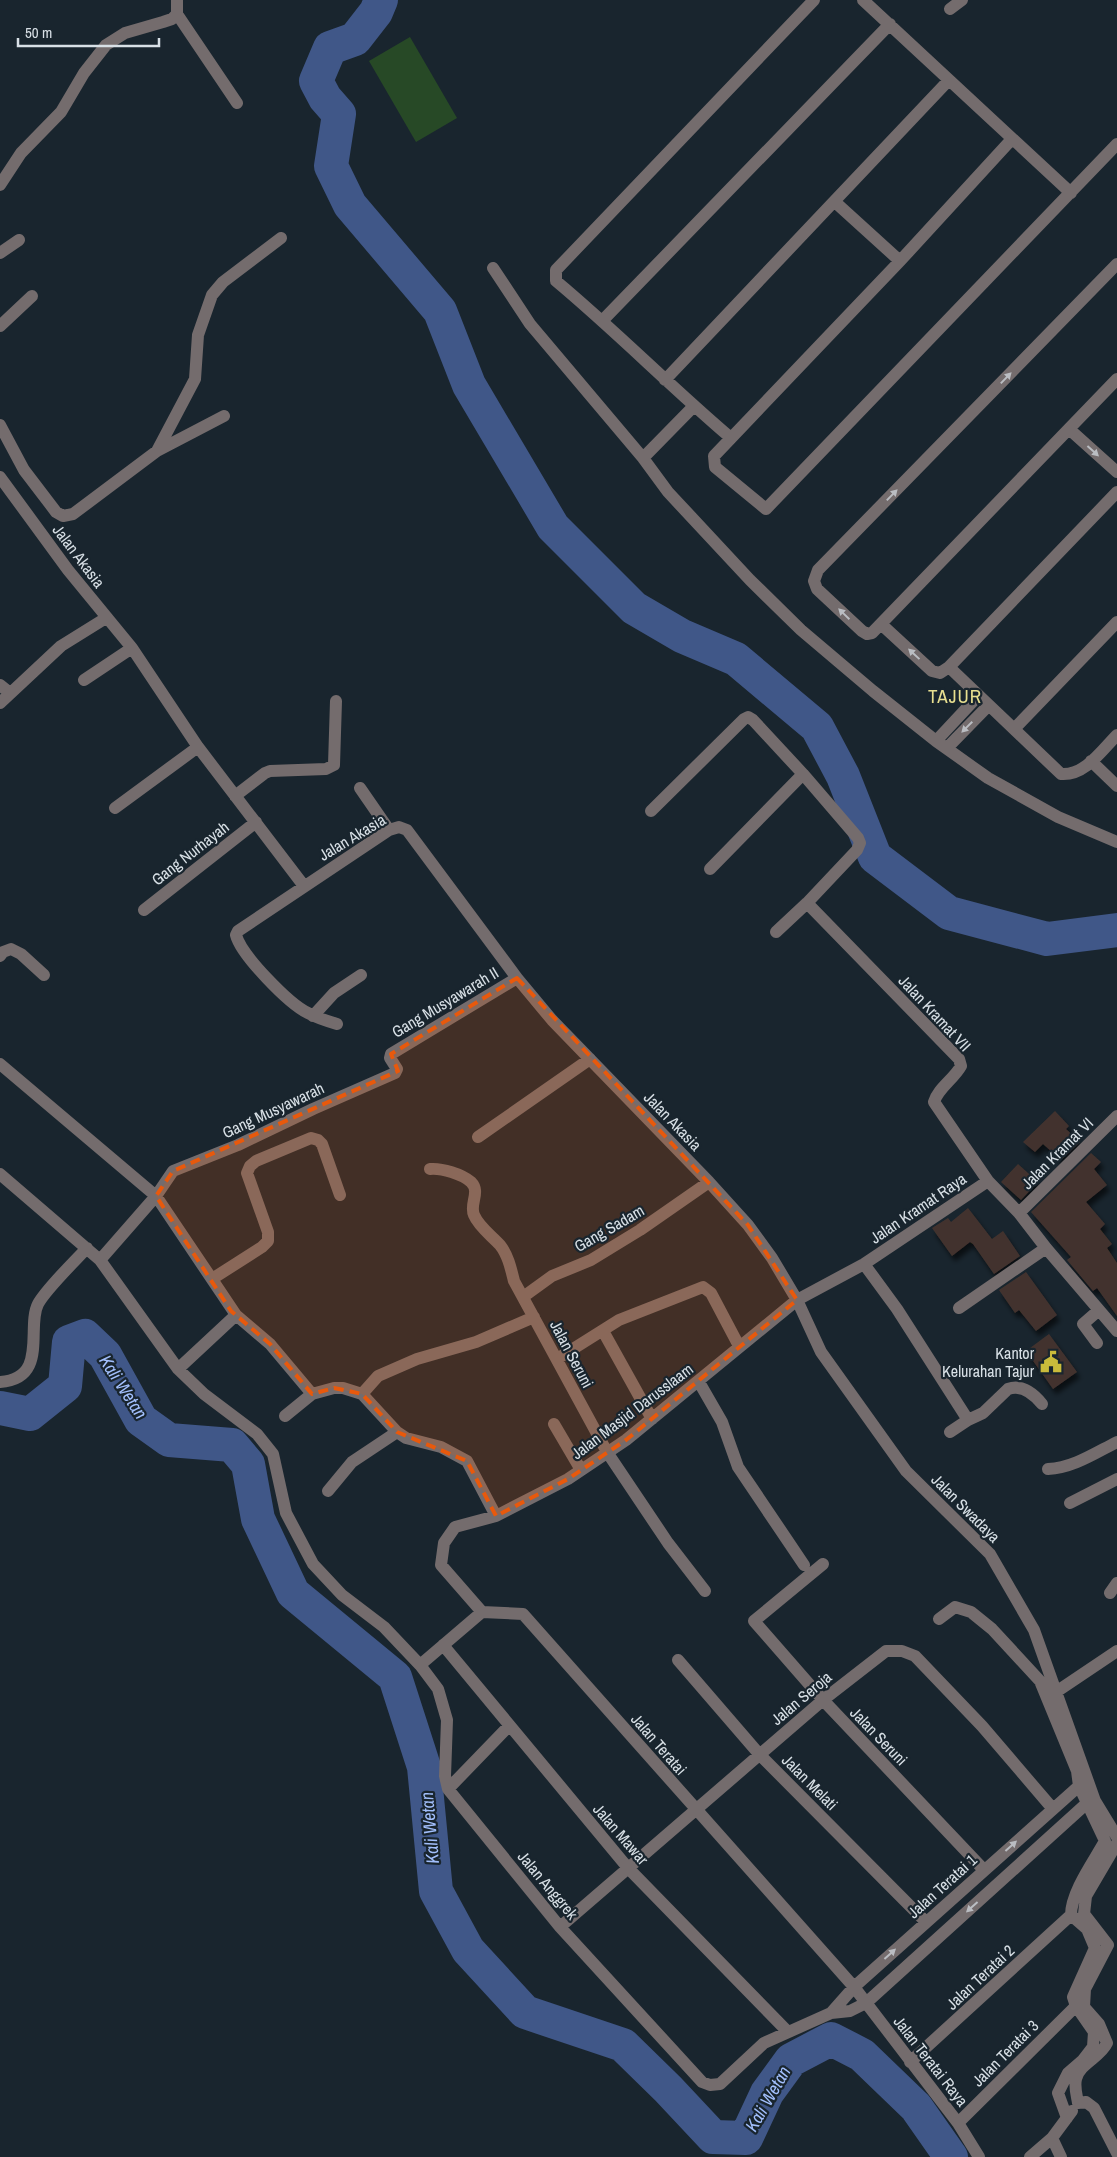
<svg xmlns="http://www.w3.org/2000/svg" width="1117" height="2157" font-family="'Archivo Narrow',sans-serif">
	<style>
		.green { fill: #274926 }
		.lines { fill: none; stroke-linecap: round; stroke-linejoin: round }
		.river { stroke: #405788; stroke-width: 34 }
		.building { fill: #43332e; filter: url(#shadow) }
		.minor { stroke: #746c6d; stroke-width: 12 }
		.oneway { fill: #babdc2 }
		.marked { fill: #e8590c; fill-opacity: 0.2; stroke: #e8590c; stroke-width: 4; stroke-dasharray: 10 6; stroke-linejoin: round }
		.labels { text-anchor: middle; stroke-width: 4.5; stroke-linejoin: round; paint-order: stroke }
		.street-label { font-size: 16px; fill: #d8e0e6; stroke: #19252e }
		.poi-label { font-size: 16px; fill: #d8e0e6; stroke: #19252e; text-anchor: end }
		.water-label { font-size: 18px; font-style: italic; fill: #a2bffc; stroke: #19252e }
		.quarter-label { font-size: 19px; letter-spacing: 1px; fill: #e7df90; stroke: #19252e }
	</style>
	<defs>
		<filter id="shadow"><feDropShadow dx="3" dy="5.5" stdDeviation="2.5" flood-color="#0009"/></filter>
	</defs>
	<rect width="100%" height="100%" fill="#19252e"/>
	<path class="green" d="M 410,37 L 457,118 L 416,142 L 369,61 Z"/>
	<g class="lines">
		<path class="river" d="M 381,0 L 376,12 L 355,39 L 330,48 L 316,81 L 325,98 L 339,114 L 331,166 L 350,205 L 440,311 L 469,385 L 553,527 L 634,608 L 682,636 L 736,659 L 817,727 L 843,776 L 875,857 L 949,913 L 1047,939 L 1117,930
			M 0,1408 L 30,1414 L 65,1386 L 69,1342 L 85,1336 L 105,1355 L 141,1420 L 169,1440 L 232,1445 L 248,1464 L 258,1519 L 293,1593 L 395,1677 L 424,1767 L 436,1891 L 468,1950 L 525,2012 L 623,2045 L 668,2089 L 713,2137 L 746,2138 L 767,2093 L 791,2060 L 831,2039 L 862,2055 L 916,2107 L 951,2157"/>
	</g>
	<path class="building" d="M 1055,1111 L 1069,1126 L 1066,1129 L 1080,1142 L 1061,1160 L 1043,1144 L 1035,1152 L 1023,1142 Z
		M 1091,1153 L 1101,1162 L 1094,1169 L 1107,1185 L 1086,1202 L 1105,1224 L 1100,1229 L 1112,1244 L 1107,1248 L 1117,1263 L 1117,1316 L 1097,1288 L 1093,1291 L 1067,1260 L 1071,1257 L 1031,1212 Z
		M 1018,1164 L 1038,1182 L 1021,1200 L 1001,1182 Z
		M 968,1208 L 992,1239 L 1003,1231 L 1020,1256 L 994,1274 L 973,1244 L 970,1242 L 952,1256 L 932,1228 L 948,1218 L 951,1222 Z
		M 1026,1272 L 1057,1315 L 1036,1331 L 1019,1310 L 1015,1313 L 999,1290 Z
		M 1049,1334 L 1077,1372 L 1053,1389 L 1026,1351 Z"/>
	<g class="lines">
		<path class="minor" d="M 863,0 L 1071,193
			M 950,9 L 962,0
			M 177,14 L 237,103
			M 177,14 L 177,0
			M 1012,139 L 900,261 L 714,456 L 715,467 L 766,509 L 1117,144
			M 0,185 L 21,153 L 61,112 L 84,73 L 106,45 L 125,33 L 163,22 L 172,19 L 177,14
			M 835,202 L 900,261
			M 0,253 L 19,240
			M 1117,264 L 818,570 L 814,581 L 817,589 L 862,631 L 867,634 L 872,633 L 1117,379
			M 493,268 L 530,324 L 643,458 L 668,492 L 750,580 L 801,630 L 873,691 L 936,741 L 988,778 L 1058,817 L 1117,842
			M 603,320 L 890,24
			M 0,326 L 32,296
			M 665,380 L 949,80
			M 0,425 L 24,470 L 56,512 L 63,516 L 73,514 L 157,451 L 224,416
			M 1069,429 L 1117,472
			M 731,438 C 671,387 616,331 556,281 L 556,270 L 814,0
			M 157,451 L 195,379 L 198,335 L 212,295 L 223,282 L 281,238
			M 643,458 L 694,406
			M 0,477 L 68,570 L 132,648 L 198,747 L 304,886
			M 881,624 L 932,671 L 940,673 L 949,667 L 1117,492
			M 949,667 L 1061,774 C 1085,776 1102,750 1117,735
			M 84,680 L 132,648
			M 0,685 L 10,693
			M 0,703 L 61,646 L 106,618
			M 1014,729 L 1117,622
			M 936,741 L 978,696
			M 947,748 L 988,706
			M 1091,761 L 1117,786
			M 360,788 L 389,830
			M 235,796 L 265,773 L 270,771 L 326,769 L 334,765 L 336,701
			M 115,808 L 198,747
			M 651,811 L 744,719 L 748,717 L 753,720 L 803,774 L 858,838 L 860,843 L 857,850 L 807,903 L 776,932
			M 710,869 L 803,774
			M 807,903 L 959,1059 L 961,1066 C 954,1079 938,1088 934,1102 L 988,1181
			M 144,910 L 256,822
			M 0,956 L 3,952 L 11,949 L 21,954 L 44,975
			M 313,1016 L 334,993 L 361,975
			M 337,1024 C 327,1021 317,1018 308,1013 C 289,1004 241,955 236,935 L 238,931 L 389,830 L 399,827 L 407,830 L 517,978 L 552,1020 L 709,1182 L 748,1225 L 772,1258 L 797,1300 L 821,1352 L 906,1471 L 990,1554 L 1034,1630 L 1095,1801 L 1117,1837
			M 0,1064 L 156,1196 L 236,1315 L 178,1369
			M 478,1137 L 590,1059
			M 430,1169 C 442,1168 462,1174 471,1182 C 481,1192 469,1204 474,1215 C 479,1227 491,1235 500,1245 C 508,1255 511,1269 514,1281 L 607,1452 L 668,1543 L 705,1591
			M 0,1174 L 100,1260 L 178,1369 L 204,1394 L 257,1434 L 273,1454 L 286,1513 L 313,1564 L 342,1595 L 384,1627 L 420,1665 L 438,1689 L 447,1720 L 445,1776 L 448,1789 L 560,1927 L 702,2082 L 710,2085 L 720,2084 L 764,2043 L 831,2013 L 850,2011 L 866,2003 L 1086,1804
			M 1019,1213 L 1117,1116
			M 100,1260 L 156,1196 L 173,1171 L 238,1145 L 313,1109 L 395,1073 L 397,1069 L 390,1058 L 391,1054 L 517,978
			M 864,1264 L 897,1309 L 968,1420 L 983,1413 L 1008,1389 C 1022,1384 1033,1393 1042,1404
			M 212,1279 L 262,1247 L 268,1241 L 268,1232 L 247,1173 L 250,1166 L 256,1161 L 311,1138 L 318,1140 L 322,1144 L 340,1195
			M 523,1297 L 552,1276 L 591,1260 L 640,1230 L 709,1182
			M 959,1308 L 1046,1248
			M 236,1315 L 270,1344 L 312,1394
			M 603,1331 L 652,1419
			M 1097,1343 L 1083,1324 L 1099,1310
			M 557,1359 L 619,1320 L 703,1287 L 711,1293 L 739,1346
			M 0,1382 C 49,1379 26,1327 38,1304 C 46,1289 74,1262 87,1248
			M 699,1382 L 722,1422 L 738,1467 L 804,1565
			M 362,1394 L 378,1376 L 417,1359 L 476,1342 L 534,1317
			M 285,1416 L 312,1394 L 334,1388 L 343,1388 L 362,1394 L 397,1432 L 406,1438 L 441,1447 L 467,1461 L 496,1516
			M 554,1424 L 581,1470
			M 950,1432 L 968,1420
			M 1048,1469 C 1073,1468 1095,1453 1117,1442
			M 328,1491 L 352,1462 L 397,1432
			M 1070,1503 L 1117,1479
			M 823,1564 L 754,1621 L 823,1700 L 984,1870
			M 1110,1593 L 1117,1583
			M 482,1612 L 441,1565 L 444,1543 L 455,1527 L 496,1516 L 568,1479 L 626,1440 L 797,1300 L 864,1264 L 988,1181 L 1019,1213 L 1046,1248 L 1117,1331
			M 939,1619 L 955,1607 L 971,1612 L 992,1629 L 1040,1681 L 1077,1771 L 1079,1786 L 1105,1841 C 1094,1861 1071,1892 1071,1915 L 1087,1929 L 1095,1948 L 1073,1997 L 1076,2006 L 1094,2032 L 1093,2047 L 1083,2060 L 1068,2073 L 1058,2093 L 1067,2118
			M 443,1645 L 628,1868 L 787,2031
			M 678,1660 L 760,1755 L 926,1922
			M 420,1665 L 482,1612 L 523,1614 L 854,1987 L 958,2123 L 979,2157
			M 1056,1692 L 1117,1651
			M 448,1789 L 509,1726
			M 560,1927 L 823,1700 L 886,1651 L 902,1651 L 915,1656 L 982,1726 L 1053,1809
			M 831,2013 L 854,1987 L 1079,1786
			M 910,2062 L 1071,1915
			M 1078,2103 C 1077,2096 1074,2087 1076,2079 C 1079,2064 1101,2057 1107,2043 L 1099,2024 L 1084,2007 L 1085,1989 L 1108,1945 L 1084,1914 L 1086,1896 L 1117,1843
			M 1078,2103 L 1086,2102 L 1094,2108 L 1117,2153
			M 958,2123 L 1076,2006
			M 1052,2138 L 1061,2157
			M 1030,2157 L 1052,2138 L 1072,2111"/>
	</g>
	<defs><path id="oneway-solid" d="M-6-.8H1V-3.2L6.5 0L1 3.2V.8H-6Z" transform="scale(1.25)"/></defs>
	<g class="oneway">
		<use href="#oneway-solid" transform="translate(1006 378) rotate(-46)"/>
		<use href="#oneway-solid" transform="translate(1093 451) rotate(42)"/>
		<use href="#oneway-solid" transform="translate(892 495) rotate(-46)"/>
		<use href="#oneway-solid" transform="translate(844 614) rotate(-136)"/>
		<use href="#oneway-solid" transform="translate(914 654) rotate(-137)"/>
		<use href="#oneway-solid" transform="translate(967 727) rotate(135)"/>
		<use href="#oneway-solid" transform="translate(1011 1846) rotate(-42)"/>
		<use href="#oneway-solid" transform="translate(972 1907) rotate(138)"/>
		<use href="#oneway-solid" transform="translate(890 1954) rotate(-42)"/>
	</g>
	<path class="marked" d="M 517,978 L 748,1225 L 797,1300 L 626,1440 L 568,1479 L 496,1516 L 467,1461 L 397,1432 L 362,1394 L 334,1388 L 312,1394 L 270,1344 L 231,1311 L 156,1196 L 173,1171 L 398,1071 L 391,1054 Z"/>
	<defs>
		<g id="civic-bare" transform="scale(1.725)"><path d="M-.6-6.5H3V-4.5H.6V-3L4-1V1h2V6H-6V1h2V-1L-.6-3ZM-1.2 2.5V6h2.4V2.5Z" fill="#c9bb3b" stroke="#19252e" stroke-width="2.5" paint-order="stroke"/></g>
	</defs>
	<g fill-rule="evenodd">
		<use href="#civic-bare" x="1051" y="1362"/>
	</g>
	<g class="labels">
		<g class="street-label">
			<text transform="translate(79 556) rotate(53)" y="6">Jalan Akasia</text>
			<text transform="translate(352 837) rotate(-31)" y="6">Jalan Akasia</text>
			<text transform="translate(190 853) rotate(-38)" y="6">Gang Nurhayah</text>
			<text transform="translate(445 1002) rotate(-31)" y="6">Gang Musyawarah II</text>
			<text transform="translate(935 1013) rotate(47)" y="6">Jalan Kramat VII</text>
			<text transform="translate(273 1110) rotate(-25)" y="6">Gang Musyawarah</text>
			<text transform="translate(673 1121) rotate(46)" y="6">Jalan Akasia</text>
			<text transform="translate(1057 1153) rotate(-45)" y="6">Jalan Kramat VI</text>
			<text transform="translate(918 1208) rotate(-34)" y="6">Jalan Kramat Raya</text>
			<text transform="translate(609 1228) rotate(-30)" y="6">Gang Sadam</text>
			<text transform="translate(572 1354) rotate(62)" y="6">Jalan Seruni</text>
			<text transform="translate(632 1411) rotate(-37)" y="6">Jalan Masjid Darusslaam</text>
			<text transform="translate(966 1508) rotate(45)" y="6">Jalan Swadaya</text>
			<text transform="translate(801 1698) rotate(-40)" y="6">Jalan Seroja</text>
			<text transform="translate(879 1736) rotate(46)" y="6">Jalan Seruni</text>
			<text transform="translate(659 1744) rotate(49)" y="6">Jalan Teratai</text>
			<text transform="translate(810 1782) rotate(45)" y="6">Jalan Melati</text>
			<text transform="translate(621 1834) rotate(49)" y="6">Jalan Mawar</text>
			<text transform="translate(548 1885) rotate(50)" y="6">Jalan Anggrek</text>
			<text transform="translate(942 1886) rotate(-42)" y="6">Jalan Teratai 1</text>
			<text transform="translate(980 1977) rotate(-43)" y="6">Jalan Teratai 2</text>
			<text transform="translate(1005 2053) rotate(-45)" y="6">Jalan Teratai 3</text>
			<text transform="translate(931 2061) rotate(52)" y="6">Jalan Teratai Raya</text>
		</g>
		<g class="poi-label">
			<text x="1034" y="1359">Kantor<tspan x="1034" dy="18">Kelurahan Tajur</tspan></text>
		</g>
		<g class="water-label">
			<text transform="translate(123 1387) rotate(57)" y="6">Kali Wetan</text>
			<text transform="translate(430 1828) rotate(-95)" y="6">Kali Wetan</text>
			<text transform="translate(768 2099) rotate(-60)" y="6">Kali Wetan</text>
		</g>
		<g class="quarter-label">
			<text x="955" y="703">TAJUR</text>
		</g>
	</g>
	<path d="M18 38v8h141v-8" fill="none" stroke="#d8e0e6" stroke-width="2.5"/>
	<text x="25" y="38" font-size="15" fill="#d8e0e6" stroke="#19252e" stroke-width="4" paint-order="stroke">50 m</text>
</svg>
